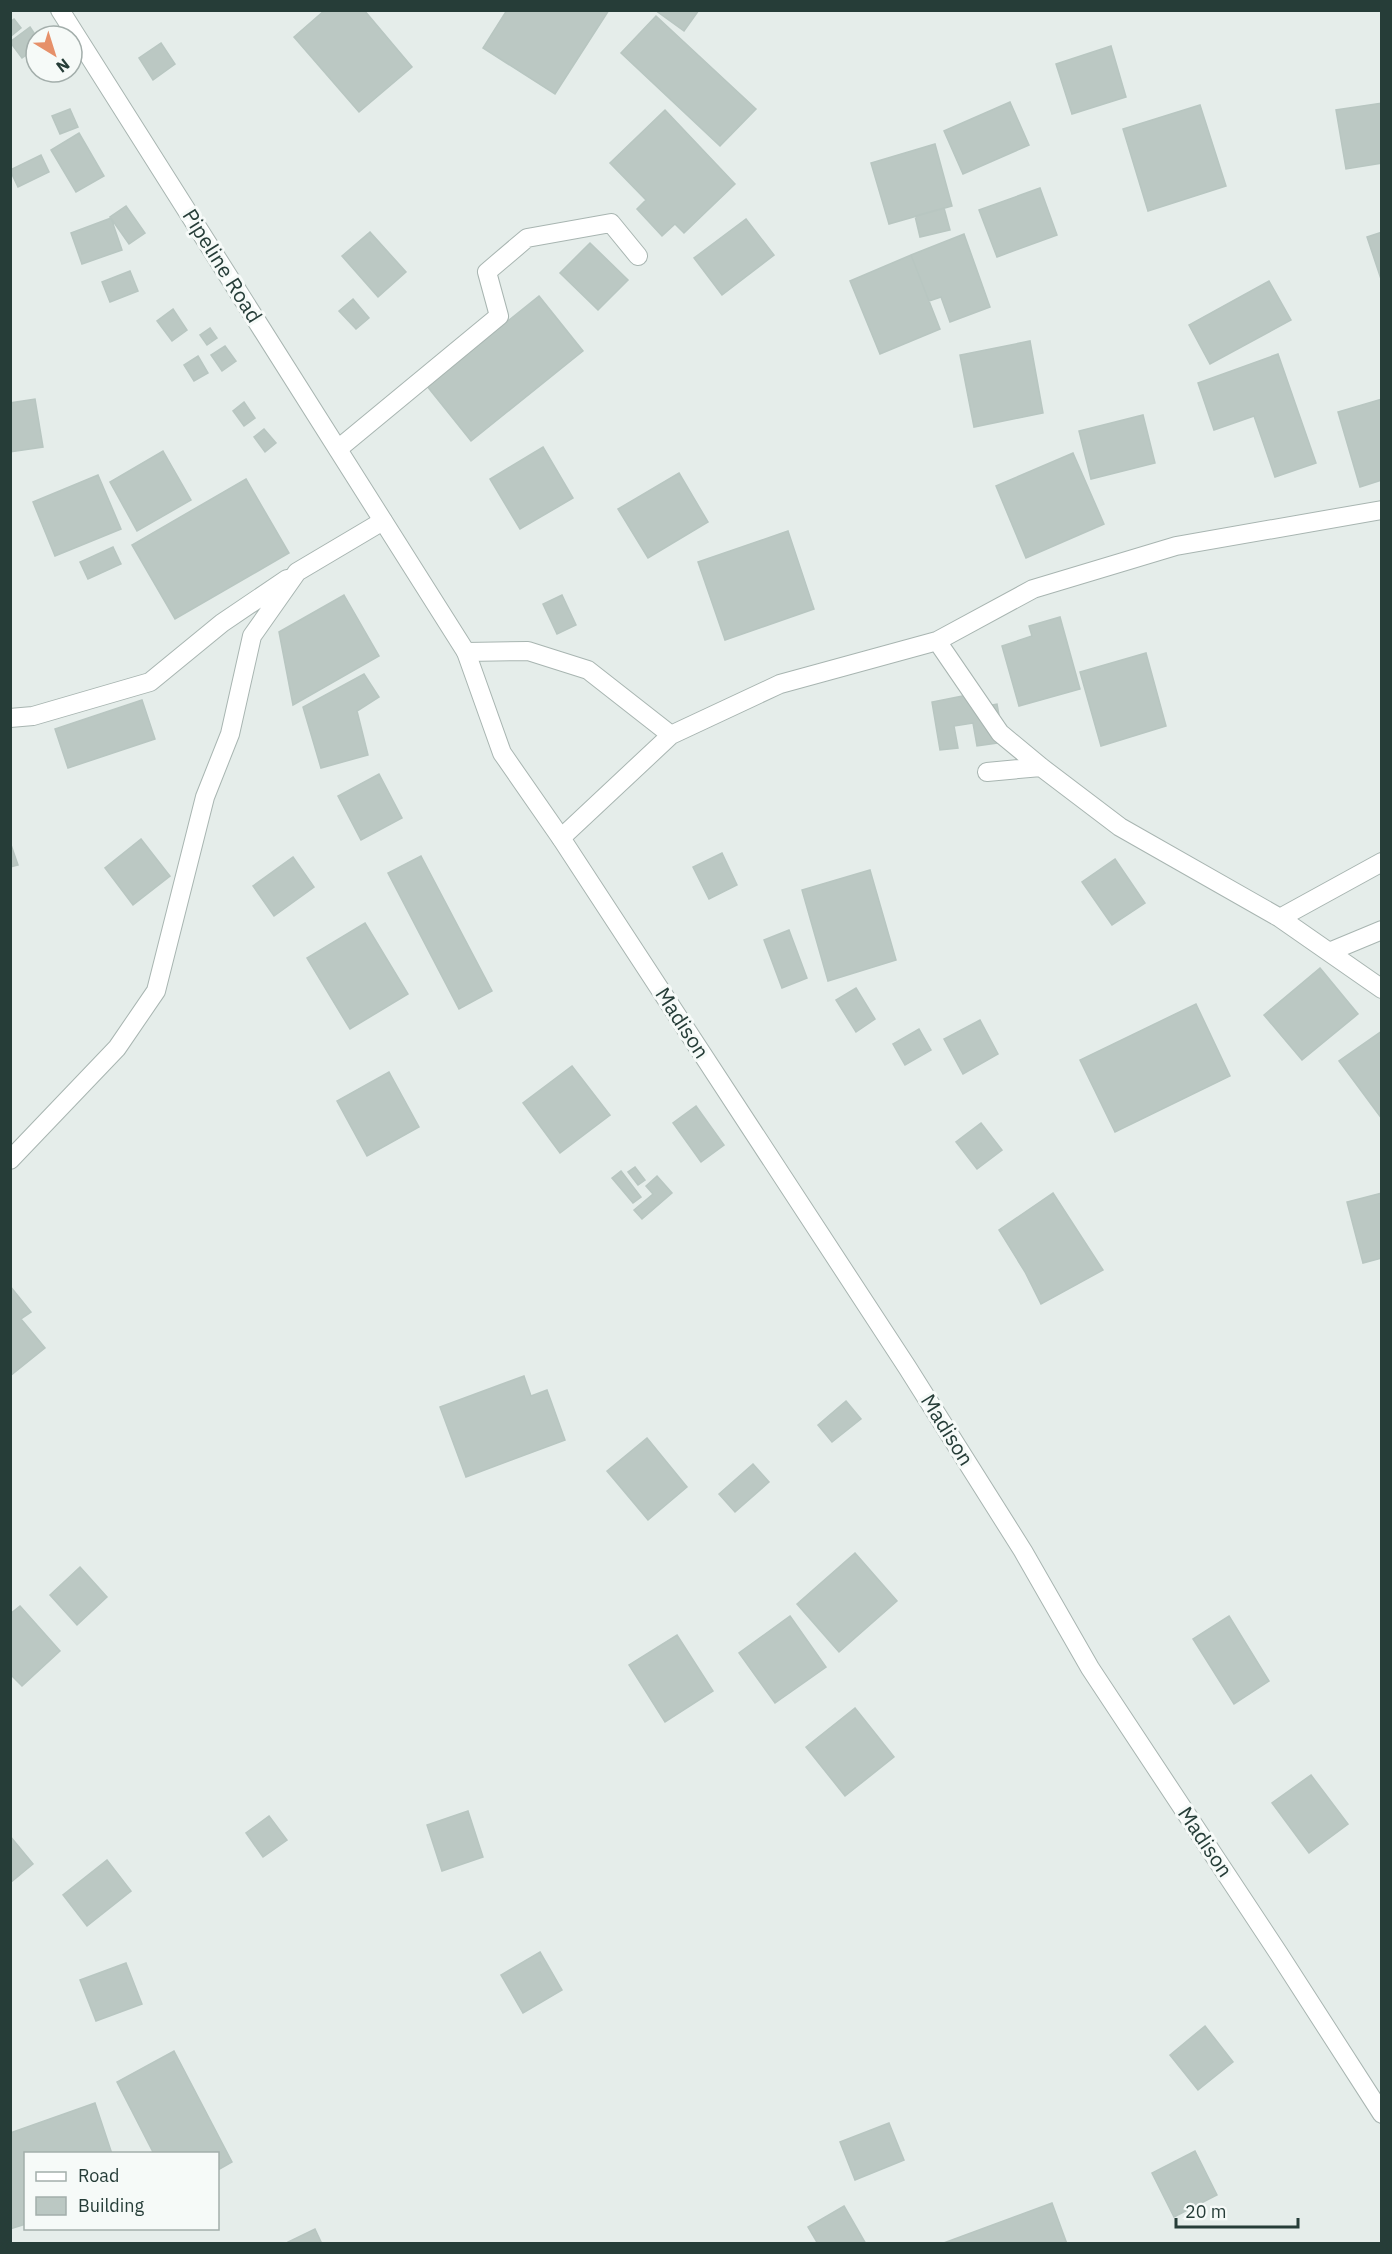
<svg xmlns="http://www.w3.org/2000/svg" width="1392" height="2254" font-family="'IBM Plex Sans',sans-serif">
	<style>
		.building { fill: #bbc8c3; stroke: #b8c6c1; stroke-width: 1.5 }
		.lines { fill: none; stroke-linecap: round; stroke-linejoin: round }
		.minor-casing { stroke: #a8b5b1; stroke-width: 20 }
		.tertiary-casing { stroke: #a8b5b1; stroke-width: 20 }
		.minor { stroke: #fff; stroke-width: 18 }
		.tertiary { stroke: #fff; stroke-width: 18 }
		.labels { text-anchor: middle; stroke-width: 6; stroke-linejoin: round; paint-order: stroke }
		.street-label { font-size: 21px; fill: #263d38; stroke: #f6faf8 }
	</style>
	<rect width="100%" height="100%" fill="#e5edea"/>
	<path class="building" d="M 325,10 L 364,10 L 412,67 L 359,112 L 294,37 Z
		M 507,10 L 609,10 L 555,94 L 483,48 Z
		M 655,10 L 699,10 L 684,31 Z
		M 656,16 L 756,109 L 720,146 L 621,53 Z
		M 14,19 L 21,28 L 10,37 L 10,22 Z
		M 30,27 L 36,36 L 36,48 L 22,58 L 10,42 Z
		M 161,43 L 175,64 L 153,80 L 139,58 Z
		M 1111,46 L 1126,97 L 1072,114 L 1056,64 Z
		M 1010,102 L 1029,145 L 963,174 L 944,131 Z
		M 1382,103 L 1382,163 L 1346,169 L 1336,110 Z
		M 1200,105 L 1226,186 L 1148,211 L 1123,129 Z
		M 70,109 L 78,127 L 60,134 L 52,116 Z
		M 665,110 L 735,184 L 684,233 L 675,224 L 662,236 L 637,209 L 646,200 L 610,163 Z
		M 79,133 L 104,176 L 76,192 L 51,150 Z
		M 935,144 L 952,206 L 889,224 L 871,163 Z
		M 41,155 L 49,172 L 18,187 L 10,170 Z
		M 1040,188 L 1057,235 L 997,257 L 979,210 Z
		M 126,206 L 145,233 L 129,244 L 110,217 Z
		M 944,208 L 950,230 L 920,237 L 915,216 Z
		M 111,218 L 122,250 L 82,264 L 71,233 Z
		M 746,219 L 774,255 L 722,295 L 694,258 Z
		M 370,232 L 406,272 L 378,297 L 342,256 Z
		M 1382,232 L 1382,282 L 1367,237 Z
		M 964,234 L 990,307 L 950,322 L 941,297 L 929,301 L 911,255 Z
		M 590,243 L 628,280 L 598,310 L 560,273 Z
		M 911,255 L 940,329 L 880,354 L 850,281 Z
		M 130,271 L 138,291 L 110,302 L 102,282 Z
		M 1269,281 L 1291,320 L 1210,364 L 1189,325 Z
		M 539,296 L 583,351 L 471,441 L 427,386 Z
		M 353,299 L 369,318 L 356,329 L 339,311 Z
		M 173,309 L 187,330 L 172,341 L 157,321 Z
		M 210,328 L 217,338 L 207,345 L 200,335 Z
		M 1030,341 L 1043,413 L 974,427 L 960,355 Z
		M 225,346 L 236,361 L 222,371 L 211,355 Z
		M 1278,354 L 1316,463 L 1275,477 L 1254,416 L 1214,430 L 1198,383 Z
		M 198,356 L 208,373 L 194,381 L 184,365 Z
		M 35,399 L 43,447 L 10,452 L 10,403 Z
		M 1382,399 L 1382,480 L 1360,487 L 1338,412 Z
		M 244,402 L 255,418 L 244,426 L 233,411 Z
		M 1143,415 L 1155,463 L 1091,479 L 1079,431 Z
		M 264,429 L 276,443 L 265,452 L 254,437 Z
		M 543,447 L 573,498 L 520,529 L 490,479 Z
		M 163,451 L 191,500 L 137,531 L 110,482 Z
		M 1073,453 L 1104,524 L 1026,558 L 996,486 Z
		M 679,473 L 708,522 L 648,558 L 618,509 Z
		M 98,475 L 121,529 L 55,556 L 33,502 Z
		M 246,479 L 289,553 L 175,619 L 132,545 Z
		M 788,531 L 814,609 L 725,640 L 698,562 Z
		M 113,547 L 121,564 L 88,579 L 80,562 Z
		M 344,595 L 379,656 L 293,705 L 279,632 Z
		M 562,595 L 576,625 L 557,634 L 543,604 Z
		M 1060,617 L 1080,689 L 1019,706 L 1002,646 L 1032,636 L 1029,626 Z
		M 1146,653 L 1166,726 L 1101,746 L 1080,672 Z
		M 364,674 L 379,697 L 357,711 L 368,755 L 321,768 L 303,707 Z
		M 973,694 L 975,708 L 997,704 L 1004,742 L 977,746 L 973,723 L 954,726 L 958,748 L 940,750 L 932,702 Z
		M 142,700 L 155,739 L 68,768 L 55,729 Z
		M 379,774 L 402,818 L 361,840 L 338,796 Z
		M 141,839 L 170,876 L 133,905 L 105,868 Z
		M 10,842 L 18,865 L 10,867 Z
		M 722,853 L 737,885 L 709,899 L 693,867 Z
		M 421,856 L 492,991 L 459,1009 L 388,873 Z
		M 293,857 L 314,887 L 274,916 L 253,886 Z
		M 1115,859 L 1145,903 L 1112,925 L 1082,882 Z
		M 870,870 L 896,960 L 828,981 L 802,890 Z
		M 365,923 L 408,994 L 350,1029 L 307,958 Z
		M 789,930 L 807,978 L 782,988 L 764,940 Z
		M 1320,968 L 1358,1014 L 1302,1060 L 1264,1015 Z
		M 856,988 L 875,1019 L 856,1032 L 836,1000 Z
		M 1196,1004 L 1230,1076 L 1115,1132 L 1080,1060 Z
		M 980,1020 L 998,1054 L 963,1074 L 944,1039 Z
		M 919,1029 L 931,1050 L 905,1065 L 893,1044 Z
		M 1382,1031 L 1382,1119 L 1339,1061 Z
		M 572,1066 L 610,1115 L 560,1153 L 523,1103 Z
		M 389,1072 L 419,1127 L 367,1156 L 337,1101 Z
		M 696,1106 L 724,1145 L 701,1162 L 673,1123 Z
		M 981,1123 L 1002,1150 L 977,1169 L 956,1142 Z
		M 635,1167 L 645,1180 L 638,1185 L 628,1172 Z
		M 621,1171 L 641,1197 L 633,1203 L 612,1178 Z
		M 657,1176 L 672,1193 L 642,1219 L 634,1210 L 653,1194 L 646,1186 Z
		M 1053,1193 L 1103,1270 L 1041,1304 L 1025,1272 L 999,1230 Z
		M 1382,1193 L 1382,1258 L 1363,1263 L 1347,1202 Z
		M 10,1286 L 31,1312 L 21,1319 L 45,1348 L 10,1376 Z
		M 524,1376 L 531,1396 L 547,1390 L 565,1440 L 466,1477 L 440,1407 Z
		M 846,1401 L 861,1419 L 832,1442 L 818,1425 Z
		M 647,1438 L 687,1487 L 648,1520 L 607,1471 Z
		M 753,1464 L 769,1482 L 735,1512 L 719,1494 Z
		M 855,1553 L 897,1601 L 839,1652 L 797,1604 Z
		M 80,1567 L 107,1597 L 77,1625 L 50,1595 Z
		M 20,1606 L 60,1651 L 22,1686 L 10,1674 L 10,1614 Z
		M 790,1616 L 826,1667 L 775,1703 L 739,1653 Z
		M 1229,1616 L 1269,1681 L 1234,1704 L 1193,1639 Z
		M 677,1635 L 713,1691 L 665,1722 L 629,1665 Z
		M 855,1708 L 894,1757 L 845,1796 L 806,1747 Z
		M 1311,1775 L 1348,1824 L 1309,1853 L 1272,1803 Z
		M 468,1811 L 483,1857 L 442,1871 L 427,1825 Z
		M 269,1816 L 287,1840 L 263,1857 L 246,1833 Z
		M 10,1836 L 33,1864 L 10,1883 Z
		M 107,1860 L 131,1891 L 87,1926 L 63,1895 Z
		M 540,1952 L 562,1990 L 523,2013 L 501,1975 Z
		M 126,1963 L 142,2004 L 96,2021 L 80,1980 Z
		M 1205,2026 L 1233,2062 L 1198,2090 L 1170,2055 Z
		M 174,2051 L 232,2162 L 218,2170 L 218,2154 L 154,2154 L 117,2082 Z
		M 95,2103 L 112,2154 L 26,2154 L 26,2224 L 10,2229 L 10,2133 Z
		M 889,2123 L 904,2160 L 855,2180 L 840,2142 Z
		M 1195,2151 L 1217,2195 L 1174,2217 L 1152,2173 Z
		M 1052,2203 L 1067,2244 L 941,2244 Z
		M 844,2206 L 866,2244 L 818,2244 L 808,2227 Z
		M 315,2229 L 322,2244 L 289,2244 L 288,2242 Z"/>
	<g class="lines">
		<g class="minor-casing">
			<path id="minor" d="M 338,449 L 499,316 L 487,272 L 527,238 L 611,223 L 638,256
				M 937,641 L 1000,733 L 1041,767 L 1120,827 L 1280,918 L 1382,989
				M 466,652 L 528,651 L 588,670 L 671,735
				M 10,718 L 33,716 L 150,682 L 222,623 L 287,579
				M 987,772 L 1041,767
				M 561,838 L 671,735 L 780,684 L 937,641 L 1033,589 L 1176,546 L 1382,510
				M 1280,918 L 1382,862
				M 1329,952 L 1382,930
				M 10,1160 L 117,1048 L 156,991 L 205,797 L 230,734 L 252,636 L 297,572 L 383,521"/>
		</g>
		<g class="tertiary-casing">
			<path id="tertiary" d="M 60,10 L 466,652 L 502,753 L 561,838 L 907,1367 L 1023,1551 L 1090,1668 L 1279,1954 L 1382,2114"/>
		</g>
		<use href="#minor" class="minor"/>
		<use href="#tertiary" class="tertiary"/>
	</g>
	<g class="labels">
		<g class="street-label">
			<text transform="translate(222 266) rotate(58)" y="7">Pipeline Road</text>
			<text transform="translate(682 1023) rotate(57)" y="7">Madison</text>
			<text transform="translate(947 1430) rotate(58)" y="7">Madison</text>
			<text transform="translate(1205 1842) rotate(56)" y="7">Madison</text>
		</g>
	</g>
	<rect width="1392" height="2254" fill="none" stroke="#263d38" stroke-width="24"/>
	<rect x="24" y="2152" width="195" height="78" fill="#f6faf8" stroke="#a3aeab" stroke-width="1.5"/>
	<rect x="36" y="2172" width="30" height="9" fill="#ffffff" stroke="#a3aeab" stroke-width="1.5"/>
	<text x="78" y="2182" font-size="18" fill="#263d38">Road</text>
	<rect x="36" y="2197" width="30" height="18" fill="#bbc8c3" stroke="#a3aeab" stroke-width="1.5"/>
	<text x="78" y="2212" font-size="18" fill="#263d38">Building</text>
	<g transform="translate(54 54) rotate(142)"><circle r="28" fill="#f6faf8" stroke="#a3aeab" stroke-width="1.5"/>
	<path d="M0-4.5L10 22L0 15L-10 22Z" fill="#e6906a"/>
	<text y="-9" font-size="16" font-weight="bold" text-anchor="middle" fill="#263d38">N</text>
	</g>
	<path d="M1176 2218v9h122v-9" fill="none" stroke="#263d38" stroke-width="3"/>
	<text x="1185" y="2218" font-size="18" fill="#263d38" stroke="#f6faf8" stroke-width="4.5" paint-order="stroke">20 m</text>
</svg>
